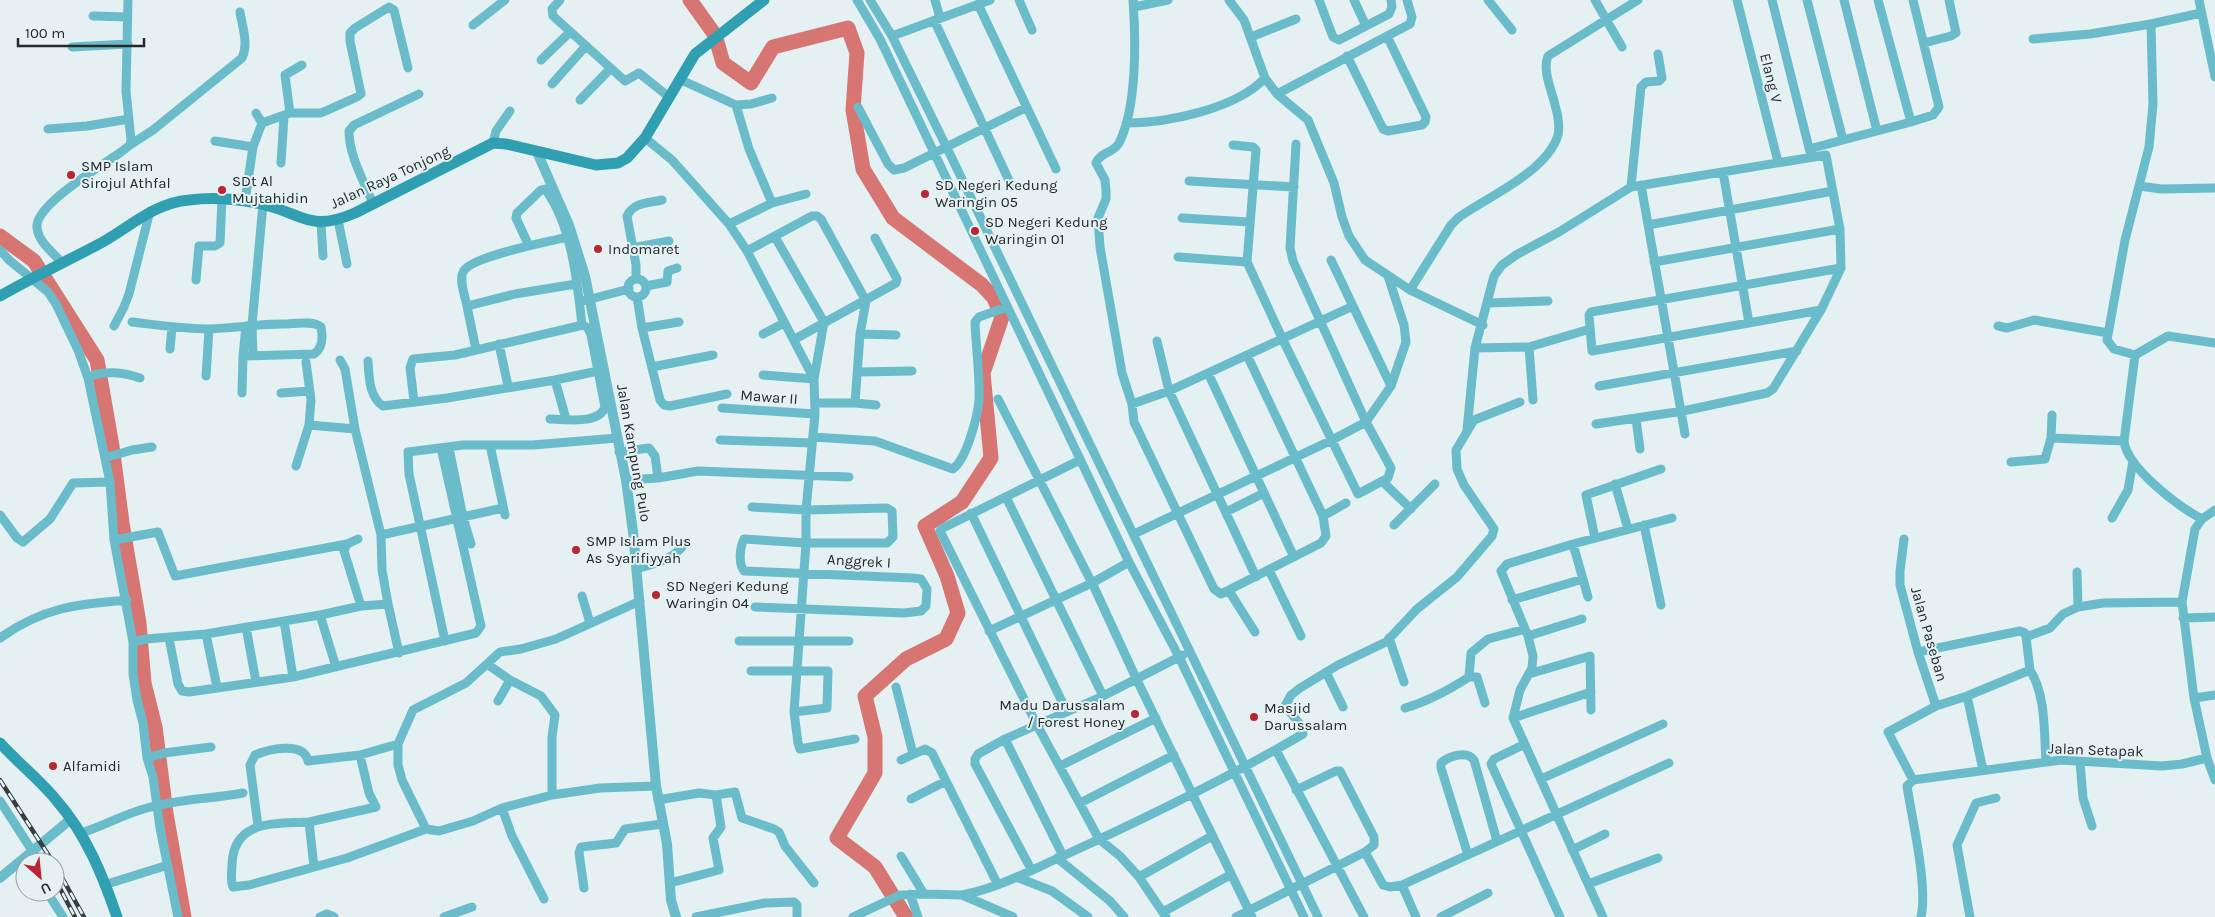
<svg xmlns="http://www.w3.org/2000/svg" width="2215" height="917" font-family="Karla,sans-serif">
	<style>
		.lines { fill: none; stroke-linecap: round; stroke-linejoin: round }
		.river { stroke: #d77572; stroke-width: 15 }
		.minor { stroke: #6bbccb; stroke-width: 9 }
		.tertiary { stroke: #6bbccb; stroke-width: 10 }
		.secondary { stroke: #309fb1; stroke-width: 11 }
		.rail-casing { stroke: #383d3e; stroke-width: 4.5 }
		.rail { stroke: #e4f0f2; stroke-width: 2.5; stroke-dasharray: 8; stroke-linecap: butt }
		.poi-dot { fill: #b72632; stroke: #e4f0f2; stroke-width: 2 }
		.labels { text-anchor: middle; stroke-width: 4; stroke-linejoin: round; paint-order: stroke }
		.street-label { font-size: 15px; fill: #25292a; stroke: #e4f0f2 }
		.poi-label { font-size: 15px; fill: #25292a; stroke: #e4f0f2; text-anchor: start }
	</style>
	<rect width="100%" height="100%" fill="#e4f0f2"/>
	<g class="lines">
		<path class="river" d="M 690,0 L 715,35 L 723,63 L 751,83 L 773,47 L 848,28 L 857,53 L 853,110 L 863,169 L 893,218 L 982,285 L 994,298 L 1002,317 L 983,373 L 991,458 L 962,502 L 925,526 L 947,576 L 958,613 L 946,639 L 906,659 L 865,696 L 875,737 L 875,773 L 837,838 L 875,867 L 906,917
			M 0,236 L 34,261 L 97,360 L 112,446 L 122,523 L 139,623 L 144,683 L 155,727 L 166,813 L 184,917"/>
		<path class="minor" d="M 560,0 L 552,9 L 553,16 L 625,81 L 639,73 L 669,97
			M 857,0 L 880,39 L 1129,562 L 1179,657 L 1304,917
			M 870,0 L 892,36 L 946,146 L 1318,917
			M 935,0 L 940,18
			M 1019,0 L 1032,30
			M 1133,0 C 1136,40 1137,108 1119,143 C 1114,153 1100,152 1096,163 L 1105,180 L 1106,190 L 1106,199 L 1098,218 L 1100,247 L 1122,373 L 1132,404 L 1134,422 L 1214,589 L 1221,594 L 1321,543 L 1326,536 L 1323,516 L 1247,355
			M 1229,0 L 1244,20 L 1265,78 L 1277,94 L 1308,120 L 1334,183 L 1342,217 L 1349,236 L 1365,260 L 1410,290 L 1483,325
			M 1319,0 L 1333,37 L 1339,40 L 1389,14 L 1392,7 L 1391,0
			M 1354,0 L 1366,26
			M 1488,0 L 1512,30
			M 1595,0 L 1622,47
			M 1737,0 L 1778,162
			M 1772,0 L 1810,152
			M 1807,0 L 1843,140
			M 1844,0 L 1877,131
			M 2199,0 L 2215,77
			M 978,4 L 1056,169
			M 1134,7 L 1168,0
			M 93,16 L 127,17
			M 934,20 L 1012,187
			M 2151,24 L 2201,13
			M 473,25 L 505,0
			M 892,36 L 990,0
			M 1251,37 L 1296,19
			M 2033,39 L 2090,34 L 2151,24 L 2153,104 L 2149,147 L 2125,240 L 2107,340 L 2114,349 L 2135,355
			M 1924,43 L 1951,36 L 1956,33 L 1949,0
			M 72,47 L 128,44
			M 1347,56 L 1383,129 L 1388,131 L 1422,125 L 1425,122 L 1426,117 L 1387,36
			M 541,60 L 570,32
			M 679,79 L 736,105 L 751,104 L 772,98
			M 552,84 L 585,47
			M 1277,94 L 1410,24 L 1412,17 L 1407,0
			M 580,100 L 610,69
			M 736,105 L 749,149 L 772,203
			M 858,107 L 888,164 L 894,170 L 904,168 L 1027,107
			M 256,113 L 262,123
			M 290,113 L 285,75 L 302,65
			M 1911,122 L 1933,115 L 1939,107 L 1913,0
			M 1126,123 C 1167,123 1236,109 1265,78
			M 48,129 L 87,126 L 129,119
			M 645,138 L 672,160 L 729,224 L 747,251 L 814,379 L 815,414 L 806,510 L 806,543 L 794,712 L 798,743 L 800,749 L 855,739
			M 215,141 L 253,147
			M 493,143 L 496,131 L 510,111
			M 130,145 L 153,130 L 242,58 C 249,44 242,26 240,12
			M 1233,145 L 1253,147 L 1256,150 L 1247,262 L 1282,338 L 1358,494 L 1388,478 L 1391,468 L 1366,422 L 1293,261 L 1290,248 L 1296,144
			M 1809,149 L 1911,122 L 1878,0
			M 281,163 L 284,116
			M 1723,172 L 1749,323
			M 1189,181 L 1294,187
			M 1641,185 L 1685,434
			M 2140,186 L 2161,189 L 2215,188
			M 1631,187 L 1641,87 L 1646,82 L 1659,81 L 1662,78 L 1658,54
			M 245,201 L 253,147 L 262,123 L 290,113 L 321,113 L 357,97 L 361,94 L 350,41 L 350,33 L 355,28 L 389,7 L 394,10 L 408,68
			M 373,204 C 364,181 349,156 349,131 L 354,125 L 419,94
			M 1182,218 L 1249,222
			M 338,220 L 347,264
			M 321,223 L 323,256
			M 729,224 L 772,203 L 806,194
			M 1648,225 L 1833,191
			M 529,246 L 516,218 L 517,213 L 541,190 L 545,189 C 572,225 577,281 582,325
			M 632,248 L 669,241
			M 0,250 L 9,260 L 48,292 L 56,304 L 78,350 L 88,378 L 110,482 L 114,540 L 133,642 L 133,674 L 137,700 L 143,723 L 147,758 L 153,777 L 160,828 L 178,917
			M 747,251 L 812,216 L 817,216 L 821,219 L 866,301 L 860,334 L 855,403 L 815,403
			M 1178,257 L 1247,262
			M 1331,260 L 1391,386
			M 61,262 C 52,251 39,243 37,228 C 34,205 103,165 121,152 L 130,145 L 131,140 L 126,91 L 128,0
			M 1654,262 L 1840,229
			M 636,279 L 636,265 L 627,216 C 634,202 648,203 662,200
			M628 288a9 9 0 1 1 18 0a9 9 0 1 1-18 0Z
			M 196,280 L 199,246 L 215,246 L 220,243 L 222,199
			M 646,286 L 667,282 L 668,271 L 677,268
			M 1410,290 L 1451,225 L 1458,218 C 1487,197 1547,172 1558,135 C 1560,125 1558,115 1555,105 C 1552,91 1542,70 1548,56 L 1638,0
			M 637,297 L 642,328 L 660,400 L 664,405 L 670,406 L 727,394
			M 583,301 L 629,289
			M 1487,303 L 1548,301
			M 467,306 C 465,296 459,281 463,272 C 470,256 549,242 567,237
			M 1821,310 L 1592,351 L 1589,315 L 1591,312 L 1841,268
			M 132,322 C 158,325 184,329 210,329 C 234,328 259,324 283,324 C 294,324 313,320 321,327 C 323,337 323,348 314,354 L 243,356 L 242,393
			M 114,326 L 124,307 L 129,294 L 150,211
			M 1998,326 L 2007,328 L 2034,320 L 2108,333
			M 642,328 L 679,322
			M 763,334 L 784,323
			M 860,334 L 896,335
			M 795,339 L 896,283 L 897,279 L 875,238
			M 1157,341 L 1169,391 L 1256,577
			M 499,344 L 508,386
			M 1529,347 L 1533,400
			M 1475,348 L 1529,347 L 1590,329
			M 170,349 L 172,327
			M 476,350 L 467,306 L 515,294 L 576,284
			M 243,356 L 246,326
			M 253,356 L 252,325 L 263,204
			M 340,360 L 345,369 L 355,429
			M 368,361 C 369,376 369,397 383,406 L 447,398 L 555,380 L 598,371
			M 306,362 L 311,400 L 309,425
			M 652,367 L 713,355
			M 859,372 L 912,371
			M 1208,373 L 1294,557
			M 763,375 L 814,379 L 824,322 L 775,237
			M 206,376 L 209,329
			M 88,378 C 101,369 126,373 140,378
			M 555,380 L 566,419
			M 1599,386 L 1797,351
			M 281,393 L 310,391
			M 998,399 L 1094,587 L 1135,676 L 1252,917
			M 414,401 L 410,368 L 413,359 L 455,355 L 583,325 L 588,328 L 591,335 L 605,407 C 599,425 565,419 550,419
			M 855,403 L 876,405
			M 1132,404 L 1169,391 L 1353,306
			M 722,408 L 815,414
			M 1636,419 L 1640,449
			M 1467,430 L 1475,348 L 1494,276 L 1502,265 L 1516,255 L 1559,232 L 1631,187 L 1826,155 L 1840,229 L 1841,268 L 1821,310 L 1773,389 L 1767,393 L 1683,411 L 1596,424
			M 813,437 L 875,441 L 953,469 C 967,458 977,418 979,401 C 980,375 976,348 975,322 L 979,317 L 1007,307
			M 2051,438 L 2052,415
			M 720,440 L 812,443
			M 490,445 L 505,515
			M 449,448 L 463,517 L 471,544
			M 619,452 L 649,448 L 655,456 L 658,478
			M 105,458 L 132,450 L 152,447
			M 1080,460 L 941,529 L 940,531 L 1037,725 L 1099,839 L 1120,856 L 1139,877 L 1166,917
			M 2011,462 L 2045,459 L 2051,438 L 2124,441
			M 296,466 L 309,425 L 355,429 L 381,535 L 382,570 L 388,604
			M 626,480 L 658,478 L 698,471 L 849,477
			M 1383,482 L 1411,509
			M 1615,484 L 1628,529
			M 1006,497 L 1103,696
			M 752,507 L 806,510 L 887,508 L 892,511 L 893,537 L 887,543 L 806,543 L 744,539 C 740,547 738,563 744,571 L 913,578 L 921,579 L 927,589 L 926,606 L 921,611 L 904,613 L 755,607
			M 2215,510 L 2202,519 L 2195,529 L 2182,602 L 2194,698 L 2207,758 L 2215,780
			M 1226,512 L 1264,493
			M 971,513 L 1067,712
			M 0,515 L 17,538 L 23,542 L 50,519 L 73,483 L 110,482
			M 1323,516 L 1346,503
			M 2112,518 L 2128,490 L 2133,461
			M 2202,519 C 2179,507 2127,468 2124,441 L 2135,355 L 2168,336 L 2215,343
			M 1394,525 L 1435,484
			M 1644,525 L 1661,605
			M 1134,534 L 1332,440 L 1366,422 L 1391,386 L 1406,342 L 1404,325 L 1388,276
			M 381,535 L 503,508
			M 1595,538 L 1586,495 L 1661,469
			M 358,539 L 347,544 L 344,551 L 361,606
			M 1904,539 L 1900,571 L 1900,585 L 1918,652 L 1936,706
			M 114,540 L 158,532 L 175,576 L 347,544
			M 1573,544 L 1588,597
			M 636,569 C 653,564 670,561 682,547
			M 1269,570 L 1301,636
			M 1229,591 L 1255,632
			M 582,596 L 590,623
			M 1512,600 L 1583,579
			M 2078,607 L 2103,603 L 2182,602
			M 320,615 L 336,667
			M 2183,618 L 2215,617
			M 284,621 L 293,677
			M 246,627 L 256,682
			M 989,631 L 1092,583 L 1129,562
			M 206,634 L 217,687
			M 1528,636 L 1582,619
			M 0,638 C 42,608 76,604 127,600
			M 169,638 L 178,684 L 182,691 L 189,692 L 293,677 L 476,633 L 481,626 L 441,448
			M 1389,638 L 1404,682
			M 445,641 L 409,474 L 408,452 L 463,445 L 533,445 L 617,438
			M 739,641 L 849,641
			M 133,642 L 146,639 L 206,634 L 320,615 L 361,606 L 388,604 L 399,653
			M 1918,652 L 2020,631 L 2025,633 L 2026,637
			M 487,664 L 510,680 L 541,696 L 555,715 L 552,737 L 552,795
			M 2030,670 C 2046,695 2044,732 2046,762
			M 751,671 L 828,671 L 827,708 L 794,712
			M 1326,672 L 1343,707
			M 1529,674 L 1590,656 L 1591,710
			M 896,687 L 913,754
			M 1967,696 L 1983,770
			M 2194,698 L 2215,695
			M 498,701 L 510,680
			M 1485,703 L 1477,677 L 1469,677 L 1471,653 L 1488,639 L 1525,629
			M 1405,708 C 1429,701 1449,690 1469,677
			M 1513,718 L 1591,692
			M 1005,739 L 1063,856
			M 1525,744 L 1494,759 L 1491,764 L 1560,917
			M 1276,750 L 1364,917
			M 147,758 L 164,753 L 211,747
			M 901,760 L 925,749 L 932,753 L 998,885
			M 2080,762 L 2083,798 L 2092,826
			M 1060,766 L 1156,718
			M 1541,779 L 1663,724
			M 1913,780 L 1888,732 L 1936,706 L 1967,696 L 2030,670 L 2026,637 L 2050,628 L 2063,614 L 2078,607 L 2077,572
			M 911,799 L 946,781
			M 658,800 L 699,793 L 716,795 L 735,792 L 742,818 L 774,829 L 779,832 L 785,846 L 814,883
			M 0,801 L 33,852
			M 1080,803 L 1174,755
			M 502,808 L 512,836 L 544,899
			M 309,822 C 276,824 234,819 232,864 C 232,871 230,880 233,887 L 249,885 L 347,858 L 426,829 L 439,831 L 473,821 L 502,808 L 552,795 L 600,788 L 656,786
			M 258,826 L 250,765 L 255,755 C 269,749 304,741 308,761 L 360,755 L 398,744
			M 426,829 L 402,780 L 398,765 L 398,744 L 413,710 L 466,683 L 500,652 L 521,649 L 556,639 L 640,601
			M 81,833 C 104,826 124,814 147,808 C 178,799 211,799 243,793
			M 1572,850 L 1605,834
			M 1365,852 L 1383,885 L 1390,887 L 1402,885 L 1669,763
			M 1468,855 L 1441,768 L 1441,763 C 1449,756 1467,750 1474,760 L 1497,841
			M 901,856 L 924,894
			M 1057,858 L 1110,901 L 1124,917
			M 314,867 L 309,822 L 376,807 L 369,793 L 360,755
			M 1031,869 L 975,764 L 975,759 L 978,754 L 1005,739 L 1103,696 L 1183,655
			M 1016,877 L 1052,891 L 1088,917
			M 1139,877 L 1212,836
			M 670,883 L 719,870 L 713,838 L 721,827 L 716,795
			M 1588,884 L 1658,858
			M 104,885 L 168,865
			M 1402,885 L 1416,917
			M 584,888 L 579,853 L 581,847 L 616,843 L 625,829 L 662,824
			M 47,892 L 63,917
			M 910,894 L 918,917
			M 962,895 C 999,888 1031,870 1065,855 C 1146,818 1226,779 1303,734 L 1303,728 L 1285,706 L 1291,695 L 1300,688 L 1338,665 L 1386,642 L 1417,609 L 1457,577 L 1492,536 L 1494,529 L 1464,485 L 1457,469 L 1456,450 L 1474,420 L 1520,402
			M 1163,912 L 1230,875
			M 320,917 L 327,914 L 334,917
			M 444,917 L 472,907
			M 696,917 L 765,903 L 794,902 L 797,905 L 797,917
			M 853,917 L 900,895 L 924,894 L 962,895 L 1013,917
			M 1236,917 L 1365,852 L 1374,845 L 1374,837 L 1340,771 L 1336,771 L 1296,790
			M 1441,917 L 1488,893
			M 1603,917 L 1513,718 L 1520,690 L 1532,668 L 1533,656 L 1528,636 L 1501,571 L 1507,564 L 1573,544 L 1672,518
			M 1921,917 C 1928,886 1912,819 1907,786 L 1913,780 L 2061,760 L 2162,766 L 2182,764 L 2207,758
			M 1970,917 L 1957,845 L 1976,803 L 1996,798"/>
		<path class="tertiary" d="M 537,152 L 569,225 L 585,276 L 626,480 L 633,532 L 656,786 L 667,844 L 671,900 L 676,917
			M 0,878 L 71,819"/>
		<path class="secondary" d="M 0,296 C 33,277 67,261 101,243 C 130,227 154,203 189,200 C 212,197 238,199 261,204 C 303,213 308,233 355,213 L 493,143 L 506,144 L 596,165 L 618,163 L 627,158 L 645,138 L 695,54 L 764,0
			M 0,743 C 18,763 40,780 57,801 C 86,834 103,876 117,917"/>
		<g class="rail-casing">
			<path id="rail" d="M 0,780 L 53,862
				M 55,865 L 84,917
				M 55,879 L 75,917"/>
		</g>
		<use href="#rail" class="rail"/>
	</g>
	<g class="poi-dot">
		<circle cx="71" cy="175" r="5"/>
		<circle cx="222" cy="190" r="5"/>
		<circle cx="925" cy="194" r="5"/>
		<circle cx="975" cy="231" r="5"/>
		<circle cx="598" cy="249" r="5"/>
		<circle cx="576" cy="550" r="5"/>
		<circle cx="656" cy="595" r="5"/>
		<circle cx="1135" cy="714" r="5"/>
		<circle cx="1254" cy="717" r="5"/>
		<circle cx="53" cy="766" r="5"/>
	</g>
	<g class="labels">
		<g class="street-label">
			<text transform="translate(1771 78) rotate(76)" y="5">Elang V</text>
			<text transform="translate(390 177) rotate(-25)" y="5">Jalan Raya Tonjong</text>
			<text transform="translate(769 397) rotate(4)" y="5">Mawar II</text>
			<text transform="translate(634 453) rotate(80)" y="5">Jalan Kampung Pulo</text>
			<text transform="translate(859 561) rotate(3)" y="5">Anggrek I</text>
			<text transform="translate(1929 634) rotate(74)" y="5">Jalan Paseban</text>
			<text transform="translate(2096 750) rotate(2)" y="5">Jalan Setapak</text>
		</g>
		<g class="poi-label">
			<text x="81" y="171">SMP Islam<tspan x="81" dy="17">Sirojul Athfal</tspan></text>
			<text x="232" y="186">SDt Al<tspan x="232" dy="17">Mujtahidin</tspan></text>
			<text x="935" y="190">SD Negeri Kedung<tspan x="935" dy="17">Waringin 05</tspan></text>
			<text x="985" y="227">SD Negeri Kedung<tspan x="985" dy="17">Waringin 01</tspan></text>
			<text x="608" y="254">Indomaret</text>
			<text x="586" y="546">SMP Islam Plus<tspan x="586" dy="17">As Syarifiyyah</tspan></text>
			<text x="666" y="591">SD Negeri Kedung<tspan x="666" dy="17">Waringin 04</tspan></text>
			<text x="1125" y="710" text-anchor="end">Madu Darussalam<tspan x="1125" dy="17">/ Forest Honey</tspan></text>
			<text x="1264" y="713">Masjid<tspan x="1264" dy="17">Darussalam</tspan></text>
			<text x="63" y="771">Alfamidi</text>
		</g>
	</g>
	<g transform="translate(40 877) rotate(153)"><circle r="24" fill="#e4f0f2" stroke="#98a0a2"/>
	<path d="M0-4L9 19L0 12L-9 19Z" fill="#b72632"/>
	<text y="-8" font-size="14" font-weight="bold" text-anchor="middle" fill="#25292a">U</text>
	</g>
	<path d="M18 38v8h126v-8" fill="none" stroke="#25292a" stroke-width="2.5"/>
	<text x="25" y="38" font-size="15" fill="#25292a" stroke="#e4f0f2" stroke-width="4" paint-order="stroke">100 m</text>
</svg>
